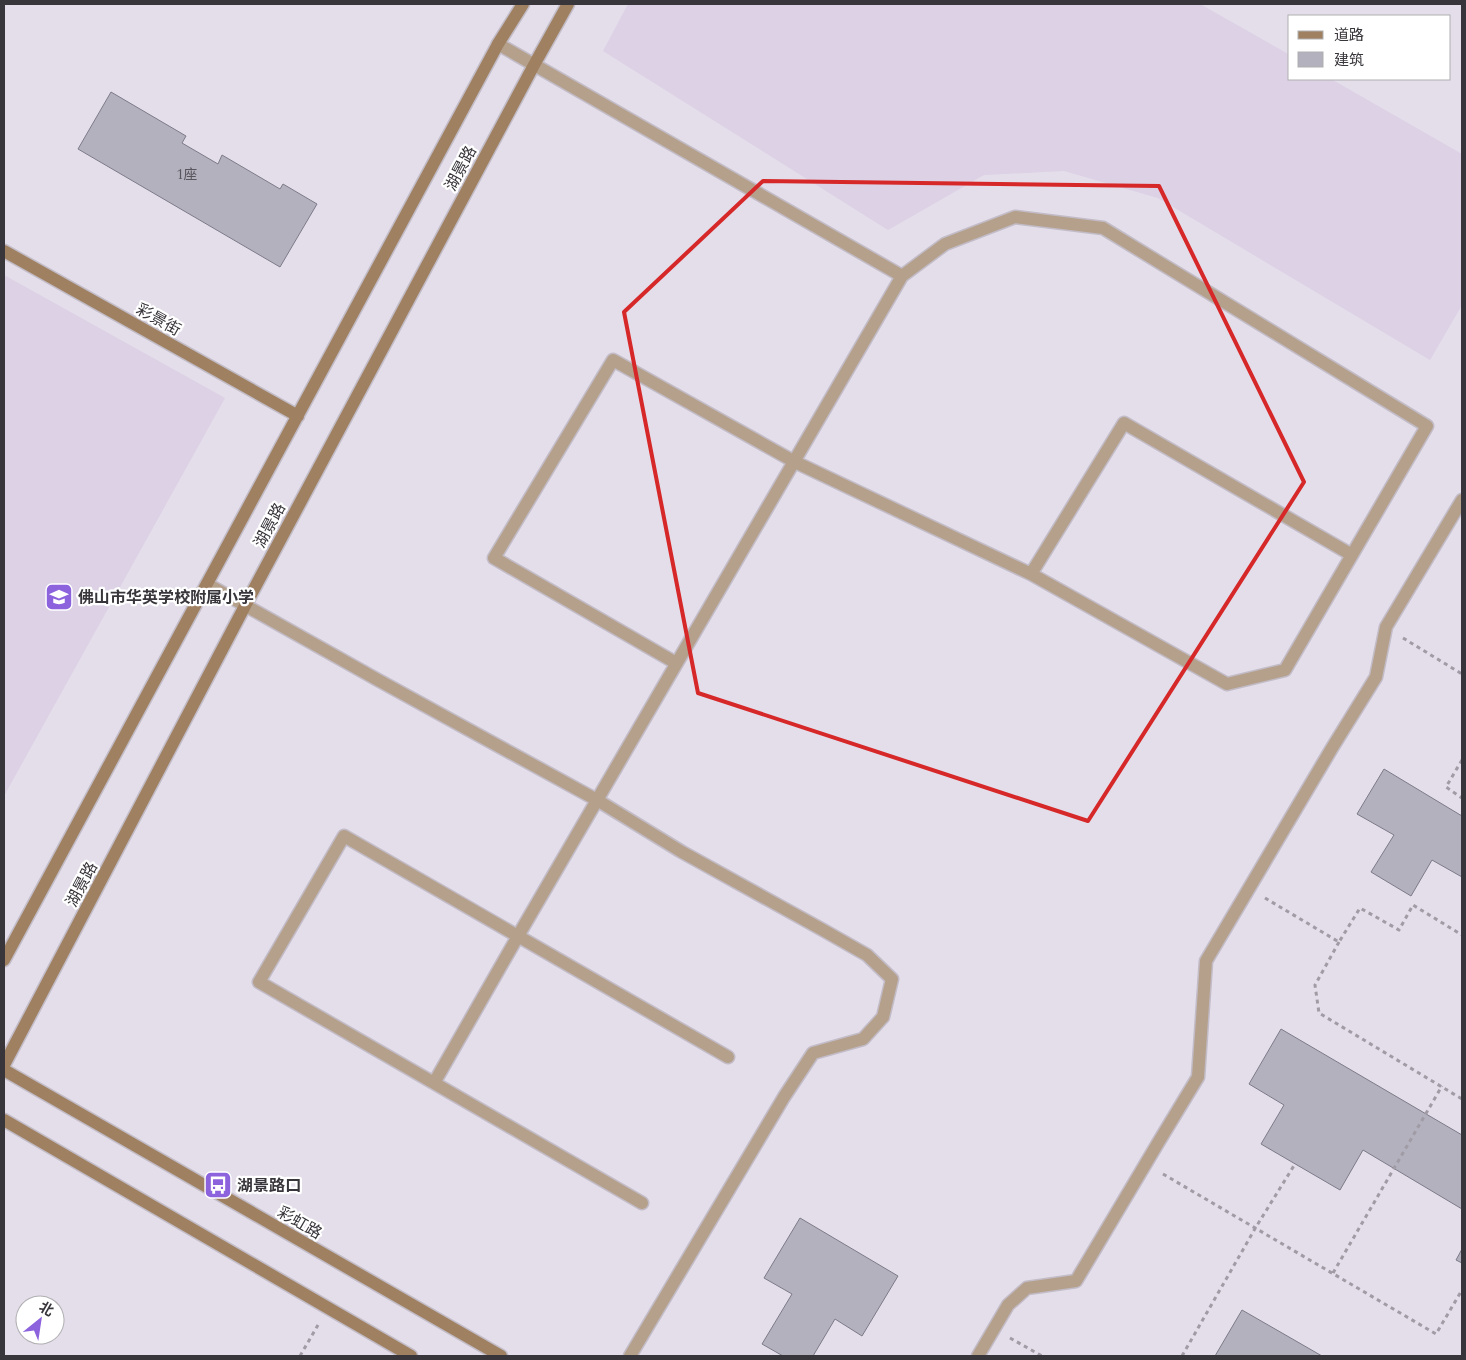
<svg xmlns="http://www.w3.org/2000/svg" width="1466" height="1360" font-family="Spectral,'Noto Sans SC',serif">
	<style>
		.built { fill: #dcd1e5 }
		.building { fill: #b3b1be; stroke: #7e7b88 }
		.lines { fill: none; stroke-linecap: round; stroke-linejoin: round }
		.lane-casing { stroke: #c2bcc7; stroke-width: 15 }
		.secondary-casing { stroke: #c2bcc7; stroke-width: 15 }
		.path { stroke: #a09ba4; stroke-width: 3; stroke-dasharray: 4 4; stroke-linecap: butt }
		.lane { stroke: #b5a08c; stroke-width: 12 }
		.secondary { stroke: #9f8162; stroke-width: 12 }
		.marked { fill: none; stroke: #d62828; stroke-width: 4; stroke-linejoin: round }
		.labels { text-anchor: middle; stroke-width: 4.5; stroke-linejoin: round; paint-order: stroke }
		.number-label { font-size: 14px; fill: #58555c }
		.street-label { font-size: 16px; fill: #39363b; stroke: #fff }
		.poi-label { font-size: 16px; font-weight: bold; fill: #39363b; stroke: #fff; text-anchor: start }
	</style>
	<rect width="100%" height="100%" fill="#e4ddea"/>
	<path class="built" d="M 628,4 L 1200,4 L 1290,55 L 1290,79 L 1331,79 L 1462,154 L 1462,305 L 1430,360 L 1158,198 L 1064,171 L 984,175 L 888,230 L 603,51 Z
		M 4,275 L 225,398 L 4,796 Z"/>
	<path class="building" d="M 111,92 L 186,136 L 182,143 L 218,164 L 222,155 L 280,189 L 283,184 L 317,204 L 280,267 L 78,149 Z
		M 1384,769 L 1462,816 L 1462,877 L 1432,860 L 1411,896 L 1371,872 L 1394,835 L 1357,814 Z
		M 1281,1029 L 1462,1135 L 1462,1209 L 1363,1150 L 1340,1190 L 1261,1144 L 1284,1105 L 1249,1084 Z
		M 800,1218 L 898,1276 L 862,1336 L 835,1319 L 813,1356 L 783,1356 L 762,1344 L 792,1294 L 764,1278 Z
		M 1462,1249 L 1462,1263 L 1456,1260 Z
		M 1242,1310 L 1322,1356 L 1215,1356 Z"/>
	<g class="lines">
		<g class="lane-casing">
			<path id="lane" d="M 1031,574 L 1124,423 L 1352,555
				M 207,584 L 378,680 L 597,800 L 682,852 L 823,930 L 867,955 L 892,979 L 883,1017 L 863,1039 L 813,1053 L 784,1097 L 630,1356
				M 676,663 L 494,558 L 613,360 L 795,462 L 1031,574 L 1227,684 L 1285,670 L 1427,426 L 1103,228 L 1015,217 L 945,244 L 902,276
				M 434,1083 L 518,936 L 902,276 L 498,44
				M 642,1203 L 259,982 L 344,836 L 728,1057
				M 978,1356 L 1008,1305 L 1027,1288 L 1076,1281 L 1158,1143 L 1198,1077 L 1206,961 L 1332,748 L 1376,677 L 1386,627 L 1462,500"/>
		</g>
		<g class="secondary-casing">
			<path id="secondary" d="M 4,251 L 298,416
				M 4,960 L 498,44 L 523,4
				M 4,1065 L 246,604 L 534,65 L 568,4
				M 4,1070 L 501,1356
				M 4,1120 L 411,1356"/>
		</g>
		<path class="path" d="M 1403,638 L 1462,674
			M 1462,760 L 1446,787 L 1462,798
			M 1265,898 L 1339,942 L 1360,908 L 1399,930 L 1413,905 L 1462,935
			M 1339,942 L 1315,985 L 1319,1013 L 1462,1099
			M 1163,1174 L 1436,1334 L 1462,1290
			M 1333,1273 L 1442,1086
			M 1010,1338 L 1042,1356
			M 300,1356 L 318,1325
			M 1182,1356 L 1256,1227 L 1295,1164"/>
		<use href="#lane" class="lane"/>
		<use href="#secondary" class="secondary"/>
	</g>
	<path class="marked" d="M 763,181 L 1159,186 L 1304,482 L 1088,821 L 698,693 L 624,312 Z"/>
	<defs>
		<g id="school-square" transform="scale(1.4375)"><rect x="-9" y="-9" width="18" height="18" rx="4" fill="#8c62dd" stroke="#fff"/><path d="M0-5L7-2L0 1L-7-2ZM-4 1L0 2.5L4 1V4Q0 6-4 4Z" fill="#fff"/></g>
		<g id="bus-square" transform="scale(1.4375)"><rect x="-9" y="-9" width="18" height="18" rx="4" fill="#8c62dd" stroke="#fff"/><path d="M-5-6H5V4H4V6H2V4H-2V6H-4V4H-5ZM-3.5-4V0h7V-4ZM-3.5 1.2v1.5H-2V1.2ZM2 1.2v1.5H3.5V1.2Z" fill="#fff"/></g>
	</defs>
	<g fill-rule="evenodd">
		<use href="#school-square" x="59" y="597"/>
		<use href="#bus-square" x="218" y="1185"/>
	</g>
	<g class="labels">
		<g class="number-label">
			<text x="187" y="179">1座</text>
		</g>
		<g class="street-label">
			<text transform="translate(460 168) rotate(-62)" y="6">湖景路</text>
			<text transform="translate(159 319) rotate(29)" y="6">彩景街</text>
			<text transform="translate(269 525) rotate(-62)" y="6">湖景路</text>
			<text transform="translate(81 884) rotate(-62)" y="6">湖景路</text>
			<text transform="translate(300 1222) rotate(30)" y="6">彩虹路</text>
		</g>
		<g class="poi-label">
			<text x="78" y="603">佛山市华英学校附属小学</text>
			<text x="237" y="1191">湖景路口</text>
		</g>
	</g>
	<rect width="1466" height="1360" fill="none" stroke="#39363b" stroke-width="10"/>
	<rect x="1288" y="15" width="162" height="65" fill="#ffffff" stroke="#b0afb1"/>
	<rect x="1298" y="31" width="25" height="8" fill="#9f8162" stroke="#b0afb1"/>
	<text x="1334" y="40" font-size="15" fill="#39363b">道路</text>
	<rect x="1298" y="52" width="25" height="15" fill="#b3b1be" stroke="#b0afb1"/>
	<text x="1334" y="65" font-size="15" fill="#39363b">建筑</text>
	<g transform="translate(40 1320) rotate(30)"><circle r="24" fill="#ffffff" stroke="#b0afb1"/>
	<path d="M0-4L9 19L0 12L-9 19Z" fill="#8c62dd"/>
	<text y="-8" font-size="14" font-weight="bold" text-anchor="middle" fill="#39363b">北</text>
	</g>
</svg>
